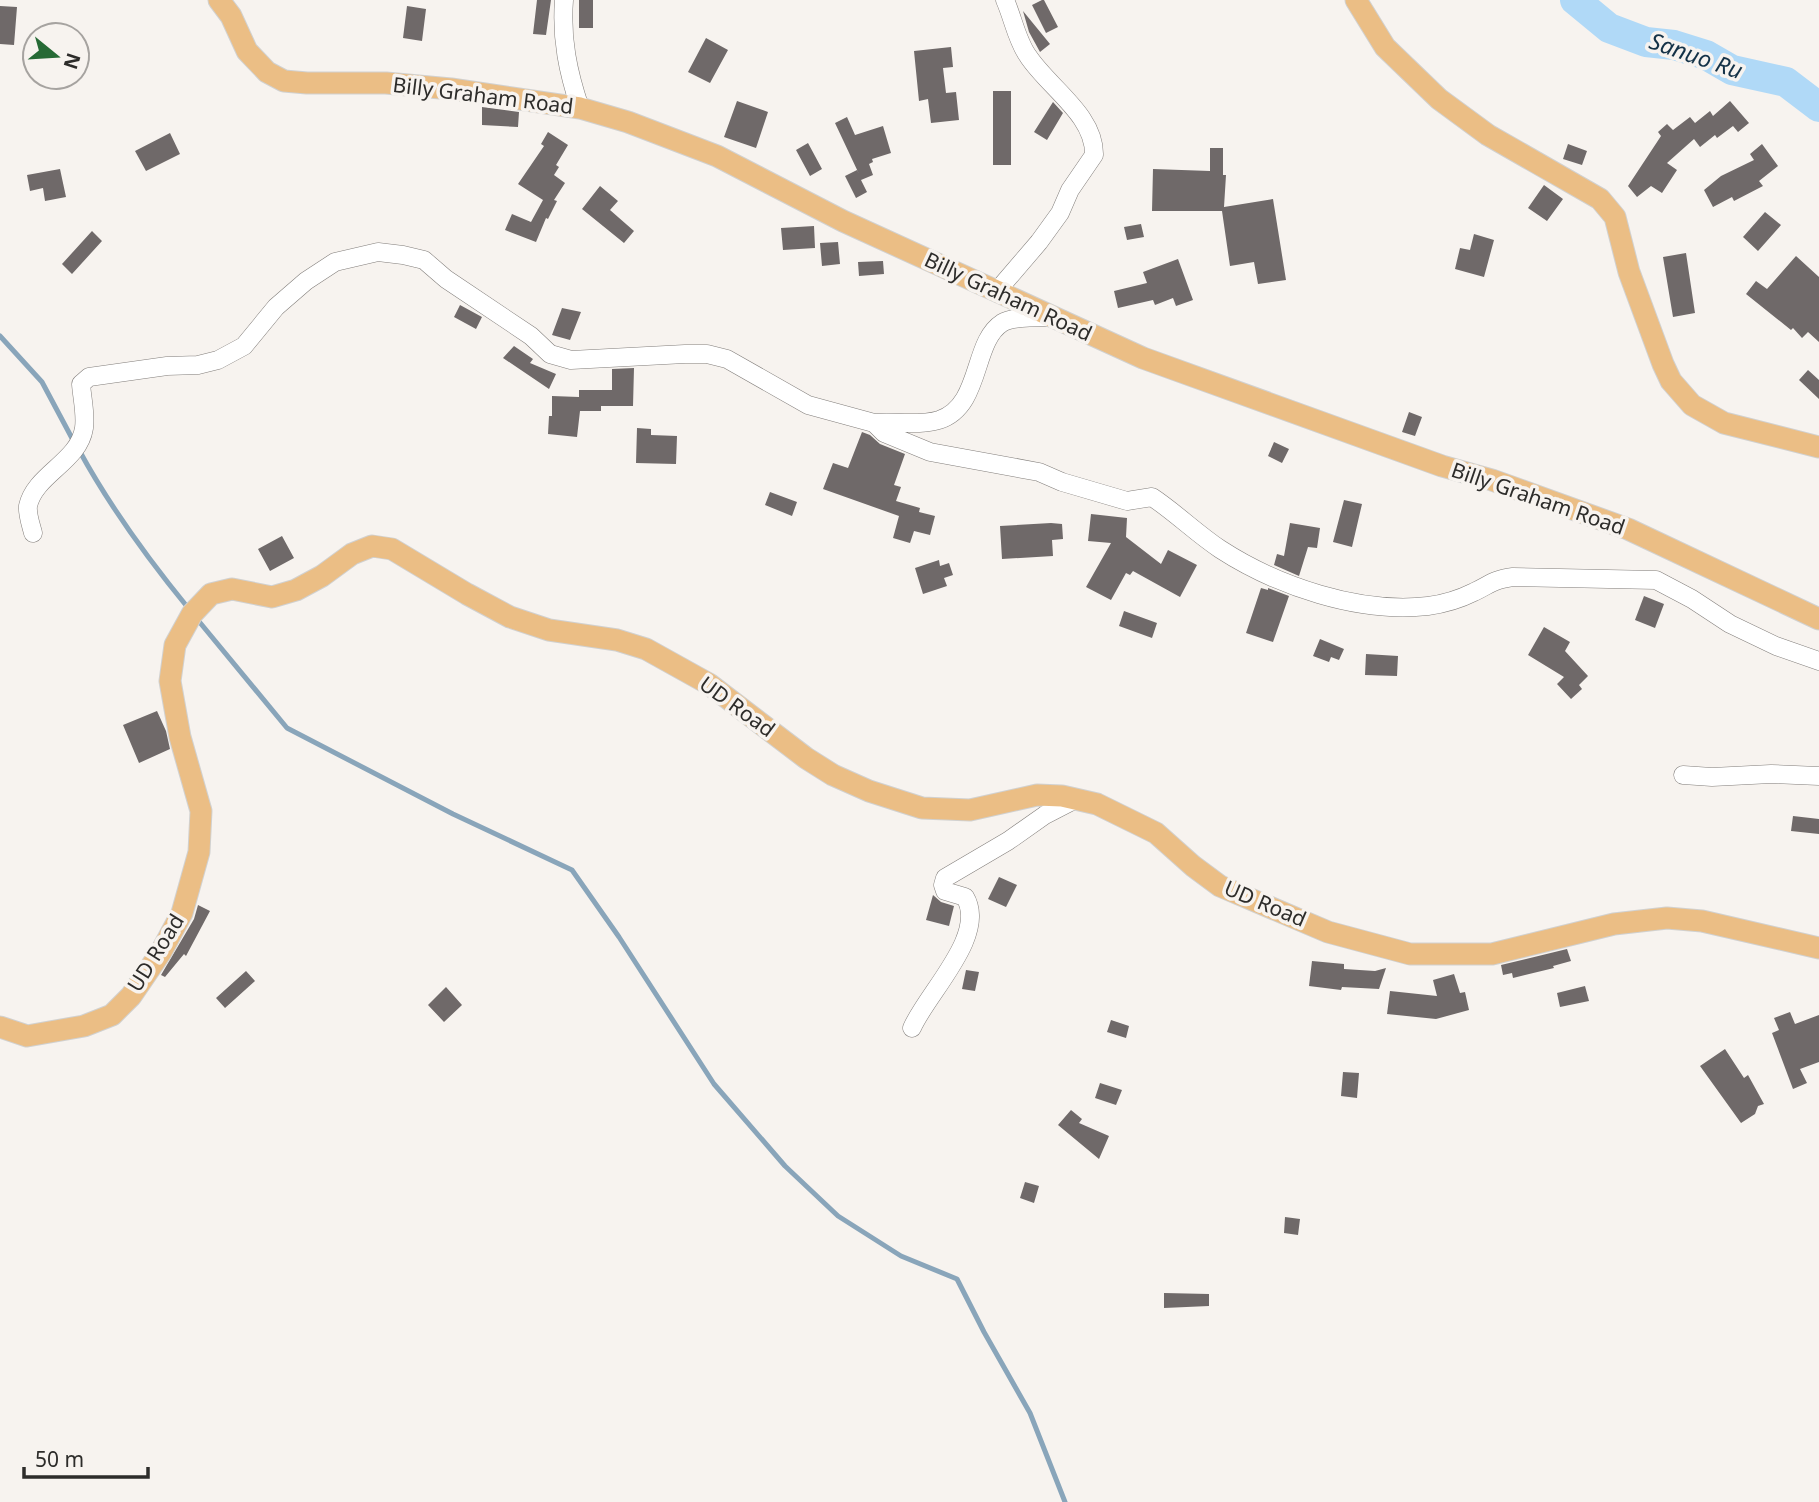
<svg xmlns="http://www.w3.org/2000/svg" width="1819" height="1502" font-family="'Noto Sans',sans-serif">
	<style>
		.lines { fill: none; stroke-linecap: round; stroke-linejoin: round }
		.stream { stroke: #89a5ba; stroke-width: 5 }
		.river { stroke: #b0d9f7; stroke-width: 30 }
		.building { fill: #6f6969 }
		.minor-casing { stroke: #827e7b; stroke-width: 19 }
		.major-casing { stroke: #d1d1d0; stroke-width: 23 }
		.minor { stroke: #fff; stroke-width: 18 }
		.major { stroke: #ebbe85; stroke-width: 21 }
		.labels { text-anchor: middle; stroke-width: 7; stroke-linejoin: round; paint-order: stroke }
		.street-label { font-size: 21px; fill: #2d2c2a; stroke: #f7f3ef }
		.water-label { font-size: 23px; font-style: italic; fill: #143247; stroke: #f7f3ef }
	</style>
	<rect width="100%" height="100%" fill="#f7f3ef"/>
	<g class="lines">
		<path class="stream" d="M 0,336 L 42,382 L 74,442
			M 79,450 C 110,507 148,559 189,609
			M 197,619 L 287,728 L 453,814 L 572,870 L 619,937 L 714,1084 L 785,1166 L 838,1216 L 901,1256 L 957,1279 L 984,1332 L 1030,1413 L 1065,1502"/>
		<path class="river" d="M 1575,0 L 1609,28 L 1646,42 L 1674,45 L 1706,55 L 1732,70 L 1786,82 L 1819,107"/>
	</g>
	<path class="building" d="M 537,0 L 551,0 L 546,35 L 533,34 Z
		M 579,0 L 593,0 L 593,28 L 579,28 Z
		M 1042,0 L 1044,0 L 1058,27 L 1046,33 L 1032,5 Z
		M 0,6 L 17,7 L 14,45 L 0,44 Z
		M 407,6 L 426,9 L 422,41 L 403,38 Z
		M 1023,11 L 1050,44 L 1040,52 L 1029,32 Z
		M 706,38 L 728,50 L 710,83 L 688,72 Z
		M 951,47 L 953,67 L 943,68 L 946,93 L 956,92 L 959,120 L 931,123 L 928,99 L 919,101 L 914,51 Z
		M 993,91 L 1011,91 L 1011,165 L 993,165 Z
		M 737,101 L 768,112 L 756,148 L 724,137 Z
		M 1730,101 L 1749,123 L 1738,132 L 1733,126 L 1717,138 L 1715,135 L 1700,147 L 1694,139 L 1667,163 L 1677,170 L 1662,193 L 1651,186 L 1637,197 L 1628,186 L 1661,136 L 1658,132 L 1667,124 L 1673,130 L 1690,117 L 1695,123 L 1710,111 L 1713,116 Z
		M 1053,102 L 1063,113 L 1047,140 L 1034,132 Z
		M 482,107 L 519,112 L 518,127 L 482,125 Z
		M 847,117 L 855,135 L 883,126 L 891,153 L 872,159 L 873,162 L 869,164 L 873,175 L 861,180 L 867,192 L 856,198 L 845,176 L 857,170 L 859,174 L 835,123 Z
		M 548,132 L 568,145 L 556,165 L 559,167 L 554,175 L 565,183 L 554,200 L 557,201 L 548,219 L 546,218 L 536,242 L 505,230 L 512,214 L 531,222 L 543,200 L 518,184 L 544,146 L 541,144 Z
		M 170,133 L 180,154 L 146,171 L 135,151 Z
		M 808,143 L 822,169 L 810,176 L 796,150 Z
		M 1568,144 L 1587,151 L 1582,165 L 1563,159 Z
		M 1762,144 L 1778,166 L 1759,181 L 1763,186 L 1734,201 L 1732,197 L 1713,207 L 1704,190 L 1721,176 L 1754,160 L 1750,154 Z
		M 1210,148 L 1223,148 L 1223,175 L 1226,175 L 1224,207 L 1273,199 L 1286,280 L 1258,284 L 1254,262 L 1230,266 L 1222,211 L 1152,211 L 1153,169 L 1210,171 Z
		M 60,169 L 66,197 L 45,201 L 43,188 L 30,191 L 27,175 Z
		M 1544,185 L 1563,199 L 1547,221 L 1528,208 Z
		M 600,186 L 618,201 L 610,210 L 634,231 L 624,243 L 582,209 Z
		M 1765,212 L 1781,225 L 1758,251 L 1743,237 Z
		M 1141,224 L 1144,237 L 1127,240 L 1124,227 Z
		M 814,226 L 815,248 L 783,250 L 781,228 Z
		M 92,231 L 102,241 L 72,274 L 62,264 Z
		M 1474,234 L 1494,240 L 1484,277 L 1455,269 L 1460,248 L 1470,250 Z
		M 838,242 L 840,264 L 822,266 L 820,243 Z
		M 1686,253 L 1695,313 L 1673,317 L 1663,257 Z
		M 1796,256 L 1819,277 L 1819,342 L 1808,332 L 1802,338 L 1793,328 L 1791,330 L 1746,294 L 1756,281 L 1767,289 Z
		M 1178,259 L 1193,300 L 1176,306 L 1173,298 L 1155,305 L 1153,300 L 1118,308 L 1114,291 L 1147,283 L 1143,272 Z
		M 883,261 L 884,274 L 859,276 L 858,262 Z
		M 460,305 L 482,317 L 476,329 L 454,317 Z
		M 562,308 L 581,312 L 570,340 L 552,335 Z
		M 514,346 L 533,359 L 530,363 L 556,374 L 549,389 L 503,358 Z
		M 634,368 L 633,406 L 601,406 L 601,411 L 580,411 L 577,437 L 548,434 L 549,416 L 552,416 L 552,396 L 579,397 L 579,390 L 612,390 L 612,369 Z
		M 1808,370 L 1819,380 L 1819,399 L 1799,380 Z
		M 1409,412 L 1422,417 L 1415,436 L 1402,432 Z
		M 637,428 L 651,429 L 651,435 L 677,436 L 676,464 L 636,463 Z
		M 862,432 L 870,435 L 880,444 L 905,454 L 894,485 L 901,487 L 896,501 L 920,508 L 919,512 L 935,516 L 930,535 L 914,531 L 910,543 L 893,538 L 899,516 L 823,489 L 833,463 L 848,468 Z
		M 1274,442 L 1289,449 L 1282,463 L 1268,456 Z
		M 770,492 L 797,502 L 792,516 L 765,505 Z
		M 1344,500 L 1362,504 L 1352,547 L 1333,542 Z
		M 1091,514 L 1127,518 L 1126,537 L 1161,564 L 1168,550 L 1197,565 L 1180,597 L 1133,571 L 1130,575 L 1126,573 L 1111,600 L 1086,587 L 1111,543 L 1088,541 Z
		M 1051,523 L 1062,524 L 1063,539 L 1052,540 L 1053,556 L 1002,559 L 1000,526 Z
		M 1290,523 L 1320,528 L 1317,548 L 1308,547 L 1299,576 L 1274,565 L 1277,554 L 1284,556 Z
		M 282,536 L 294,558 L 270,571 L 258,549 Z
		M 939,560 L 940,566 L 949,563 L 953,575 L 944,578 L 947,586 L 923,594 L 915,568 Z
		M 1261,588 L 1268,590 L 1268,588 L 1289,596 L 1273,642 L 1246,633 Z
		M 1644,596 L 1664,604 L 1655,628 L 1635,620 Z
		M 1124,611 L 1157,623 L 1152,638 L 1119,626 Z
		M 1544,627 L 1570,642 L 1565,651 L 1588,676 L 1579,685 L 1582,689 L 1571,699 L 1557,684 L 1564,677 L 1528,655 Z
		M 1320,639 L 1344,649 L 1339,660 L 1331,657 L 1329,662 L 1313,656 Z
		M 1366,654 L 1398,656 L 1397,676 L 1365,675 Z
		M 157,711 L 166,731 L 170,749 L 139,763 L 123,725 Z
		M 1793,816 L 1819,819 L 1819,834 L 1791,831 Z
		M 999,877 L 1017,885 L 1006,907 L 988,899 Z
		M 933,895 L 941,902 L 954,906 L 949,926 L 926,920 Z
		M 198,905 L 210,911 L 186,956 L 184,954 L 165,977 L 161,975 L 194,919 Z
		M 1567,949 L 1571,961 L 1553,966 L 1554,968 L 1513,978 L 1512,973 L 1503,975 L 1501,965 Z
		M 1312,961 L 1344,964 L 1344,969 L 1375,971 L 1386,968 L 1379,989 L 1342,987 L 1341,990 L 1309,986 Z
		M 966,970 L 979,972 L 975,991 L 962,989 Z
		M 246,971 L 255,981 L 225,1008 L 216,998 Z
		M 1454,974 L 1460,993 L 1465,992 L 1469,1010 L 1436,1019 L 1387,1014 L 1390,991 L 1437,996 L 1433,980 Z
		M 1585,986 L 1589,1001 L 1560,1007 L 1557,993 Z
		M 446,987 L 462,1005 L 444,1022 L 428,1005 Z
		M 1790,1012 L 1795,1024 L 1819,1015 L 1819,1062 L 1800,1069 L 1807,1083 L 1793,1089 L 1772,1033 L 1779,1030 L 1774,1018 Z
		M 1111,1020 L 1129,1026 L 1126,1038 L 1107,1032 Z
		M 1725,1049 L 1744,1078 L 1748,1075 L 1764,1104 L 1758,1106 L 1755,1114 L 1741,1123 L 1700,1066 Z
		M 1343,1072 L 1359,1073 L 1357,1098 L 1341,1096 Z
		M 1100,1083 L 1122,1090 L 1116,1105 L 1095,1098 Z
		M 1071,1110 L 1082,1119 L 1079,1123 L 1109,1136 L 1099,1159 L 1058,1125 Z
		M 1025,1182 L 1039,1186 L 1034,1203 L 1020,1198 Z
		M 1285,1217 L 1300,1219 L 1298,1235 L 1284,1233 Z
		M 1164,1293 L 1209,1294 L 1209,1306 L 1164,1308 Z"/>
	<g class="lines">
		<g class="minor-casing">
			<path id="minor" d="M 564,0 C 561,39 568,72 580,108
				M 997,291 L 1039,242 L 1060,213 L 1070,190 L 1094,155 C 1095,115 1049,88 1028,56 C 1017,41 1013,18 1005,0
				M 874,423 C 894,421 919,426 939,420 C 982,406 972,342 1002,323 C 1011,317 1037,317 1049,317
				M 33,533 C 31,525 27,514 28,506 C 35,474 79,462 84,428 C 86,414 82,398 81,384 L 89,377 L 167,366 L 198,365 L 218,360 L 244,346 L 276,307 L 306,281 L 335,262 L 378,252 L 403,255 L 424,260 L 446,279 L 531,336 L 550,354 L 571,360 L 685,354 L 707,354 L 727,359 L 808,405 L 874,423 L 884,433 L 930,452 L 1039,472 L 1062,482 L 1127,501 L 1152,497 C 1176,513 1196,533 1220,549 C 1277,586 1359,614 1428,606 C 1443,604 1460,599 1474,592 C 1491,584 1492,580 1513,577 L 1656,580 L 1692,599 L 1730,624 L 1776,646 L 1819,661
				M 1683,775 L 1712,777 L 1771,774 L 1819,776
				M 912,1028 C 927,993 988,935 965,897 L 945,891 L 943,885 L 945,878 L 1008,841 L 1045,815 L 1076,799"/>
		</g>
		<g class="major-casing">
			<path id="major" d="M 219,0 L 231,16 L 247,51 L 267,72 L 284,81 L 307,83 L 386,83 L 451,89 L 580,108 L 628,122 L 717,156 L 843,221 L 1143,358 L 1442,466 L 1492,480 L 1628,529 L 1819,619
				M 1356,0 L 1385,47 L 1439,99 L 1488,135 L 1600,199 L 1615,217 L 1629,272 L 1663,364 L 1671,381 L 1692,405 L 1724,423 L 1819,447
				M 0,1027 L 27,1036 L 84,1026 L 112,1015 L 131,996 L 161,952 L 182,913 L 199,852 L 201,811 L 180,737 L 170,681 L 175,645 L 192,614 L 211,594 L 232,589 L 272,597 L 296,590 L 322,576 L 352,554 L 372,546 L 392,549 L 467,594 L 510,617 L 549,630 L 617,640 L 646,649 L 709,684 L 806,758 L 833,775 L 869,791 L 922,808 L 970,810 L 1037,795 L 1062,796 L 1097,804 L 1156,833 L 1193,866 L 1220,886 L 1328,932 L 1410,954 L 1492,954 L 1614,924 L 1667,918 L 1702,921 L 1819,948"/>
		</g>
		<use href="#minor" class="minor"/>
		<use href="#major" class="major"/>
	</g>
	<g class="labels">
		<g class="street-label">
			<text transform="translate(483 96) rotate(7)" y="7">Billy Graham Road</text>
			<text transform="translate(1008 297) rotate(25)" y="7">Billy Graham Road</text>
			<text transform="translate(1538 499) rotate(19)" y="7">Billy Graham Road</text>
			<text transform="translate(737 707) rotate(36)" y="7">UD Road</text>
			<text transform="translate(1265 904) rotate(23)" y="7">UD Road</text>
			<text transform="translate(156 953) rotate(-58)" y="7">UD Road</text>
		</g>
		<g class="water-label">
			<text transform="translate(1696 56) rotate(19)" y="8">Sanuo Ru</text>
		</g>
	</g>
	<g transform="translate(56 56) rotate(108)"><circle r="33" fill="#f7f3ef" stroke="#a6a3a0" stroke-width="2"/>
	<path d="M0-5L12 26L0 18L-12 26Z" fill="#266a35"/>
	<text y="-10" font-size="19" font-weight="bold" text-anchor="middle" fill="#2d2c2a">N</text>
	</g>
	<path d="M24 1467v10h124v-10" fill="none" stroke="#2d2c2a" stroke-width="3.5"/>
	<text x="35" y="1467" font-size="21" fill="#2d2c2a" stroke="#f7f3ef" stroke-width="5" paint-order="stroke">50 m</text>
</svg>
